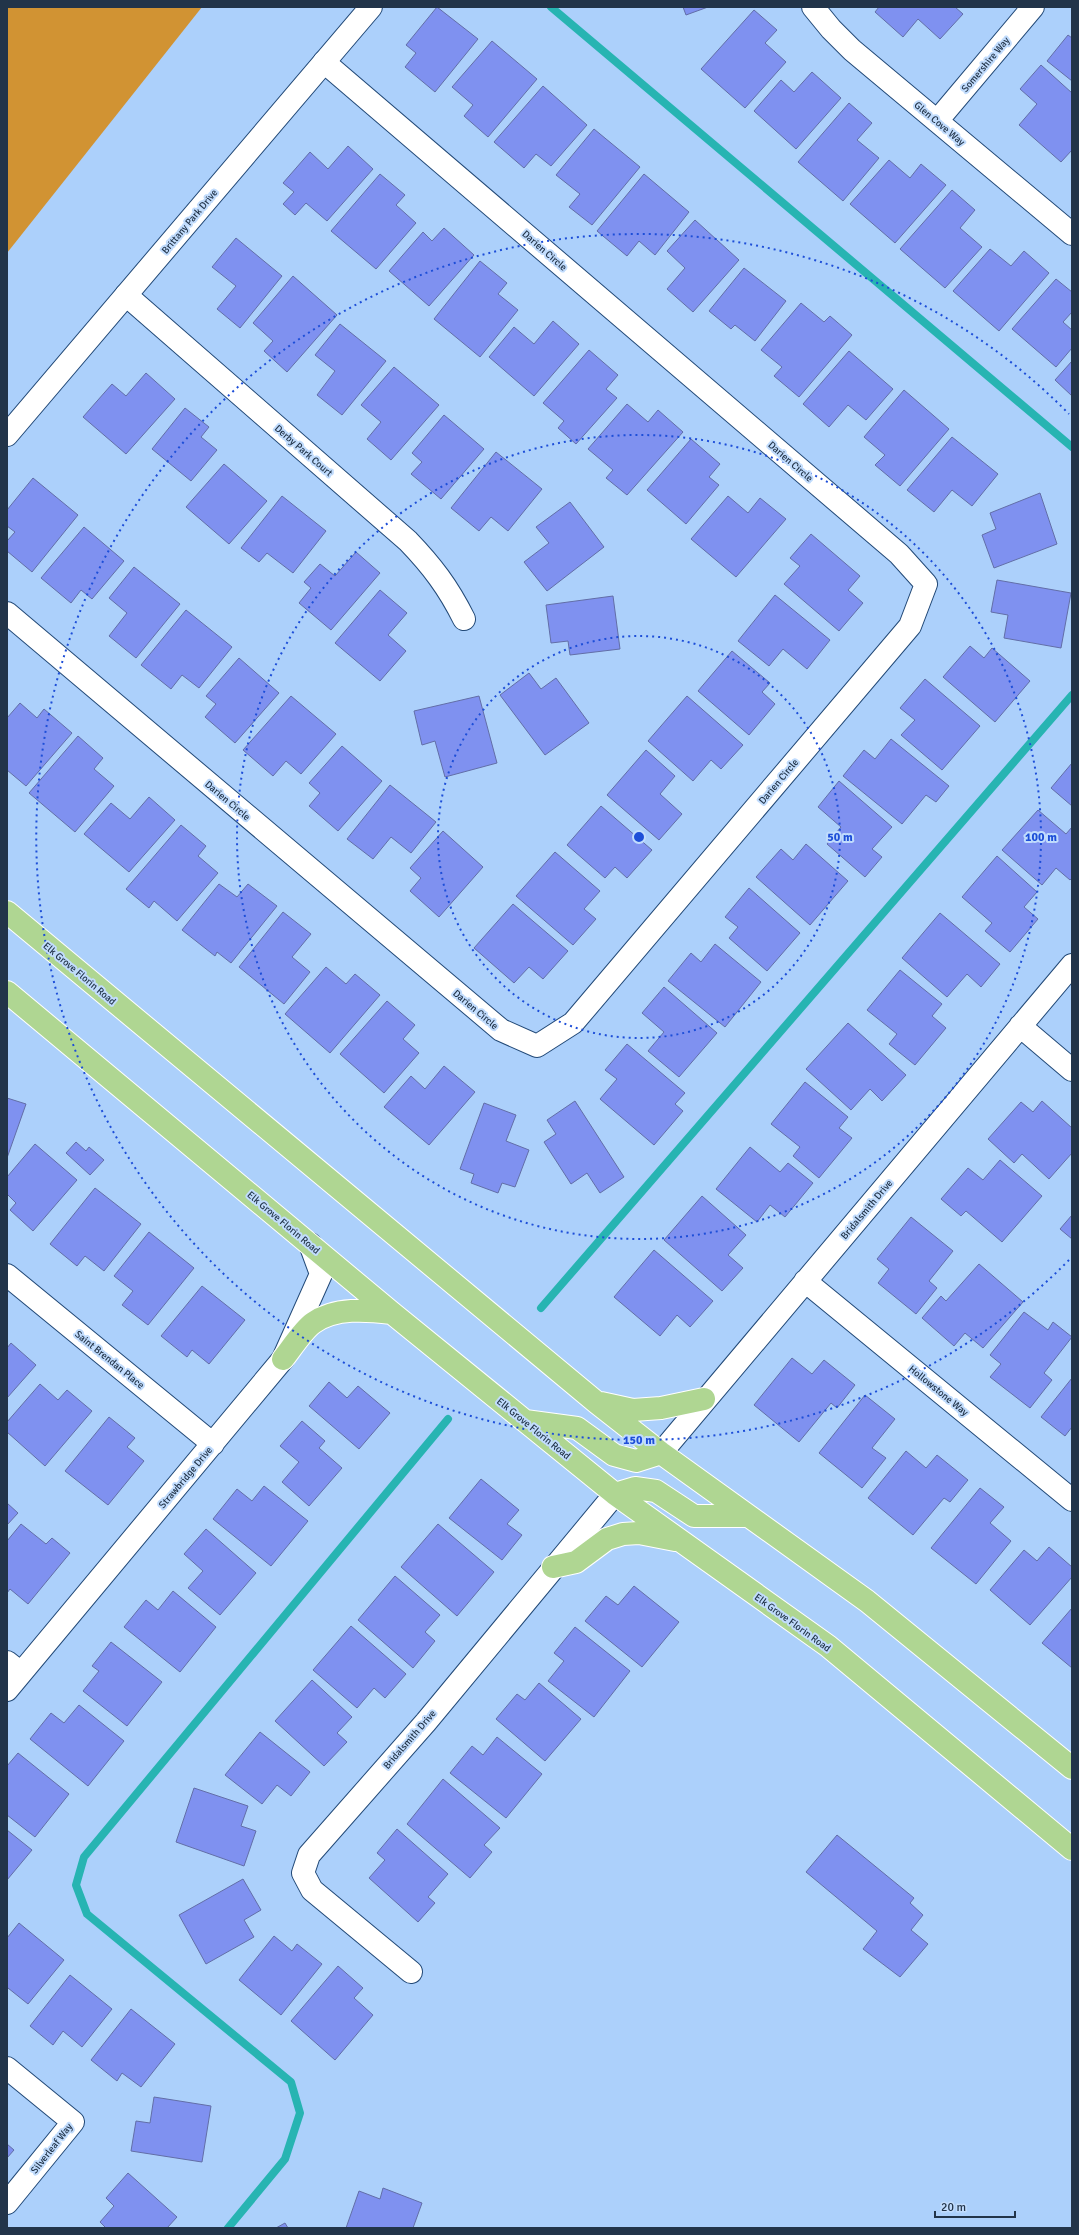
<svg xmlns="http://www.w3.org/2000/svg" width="1079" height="2235" font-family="Signika,sans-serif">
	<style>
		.green { fill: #d19333 }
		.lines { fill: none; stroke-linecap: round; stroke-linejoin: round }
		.stream { stroke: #27b4b2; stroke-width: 8 }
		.building { fill: #7f91f0; stroke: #626ea7 }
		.street-casing { stroke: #224977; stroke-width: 24 }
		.secondary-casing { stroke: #224977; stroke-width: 24 }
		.primary-casing { stroke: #fff; stroke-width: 24 }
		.street { stroke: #fff; stroke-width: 22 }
		.secondary { stroke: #fff; stroke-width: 22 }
		.primary { stroke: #afd692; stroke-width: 22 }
		.ring { fill: none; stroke: #1d4ed8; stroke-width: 2; stroke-dasharray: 2 4 }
		.labels { text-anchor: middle; stroke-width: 4; stroke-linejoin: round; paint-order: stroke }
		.street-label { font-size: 10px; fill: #223449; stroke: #c1dcfd }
		.centre { fill: #1d4ed8; stroke: #c1dcfd; stroke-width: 2 }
		.ring-label { font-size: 12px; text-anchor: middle; font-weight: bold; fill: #1d4ed8; stroke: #c1dcfd; stroke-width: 4; stroke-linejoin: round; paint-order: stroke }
	</style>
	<rect width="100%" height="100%" fill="#acd0fb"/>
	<path class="green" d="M 7,7 L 202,7 L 7,253 Z"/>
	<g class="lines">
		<path class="stream" d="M 551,7 L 1072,447
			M 541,1308 L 1072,695
			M 228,2228 L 285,2159 L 300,2113 L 291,2082 L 87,1914 L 76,1885 L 84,1857 L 448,1419"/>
	</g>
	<path class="building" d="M 437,7 L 478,39 L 435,92 L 405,67 L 416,53 L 406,45 Z
		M 683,7 L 708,7 L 686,15 Z
		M 879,7 L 955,7 L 963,14 L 940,39 L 918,19 L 903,37 L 875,12 Z
		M 754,10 L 777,30 L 765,43 L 786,62 L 745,108 L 701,69 Z
		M 1068,35 L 1072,38 L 1072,81 L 1047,61 Z
		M 492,41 L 537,79 L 488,137 L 464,116 L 473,105 L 452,87 Z
		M 1041,65 L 1072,93 L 1072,150 L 1061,162 L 1019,125 L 1037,104 L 1020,89 Z
		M 812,72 L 841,98 L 796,149 L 754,111 L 781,80 L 794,92 Z
		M 543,86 L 587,125 L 551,166 L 536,154 L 524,168 L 494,142 Z
		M 849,103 L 872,123 L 857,140 L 879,158 L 843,201 L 798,162 Z
		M 594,129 L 640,167 L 592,225 L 569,207 L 580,194 L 556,175 Z
		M 348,146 L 373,169 L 327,221 L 306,203 L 295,215 L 283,204 L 294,192 L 283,183 L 310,152 L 328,169 Z
		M 889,160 L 910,178 L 921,164 L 946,185 L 895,243 L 850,204 Z
		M 380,174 L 405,195 L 396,205 L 416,223 L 376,269 L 331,231 Z
		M 644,174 L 689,212 L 655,255 L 639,241 L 627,256 L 597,231 Z
		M 952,190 L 975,210 L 960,228 L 982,247 L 945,288 L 900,249 Z
		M 695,220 L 739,260 L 693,312 L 667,289 L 685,268 L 667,251 Z
		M 444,228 L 474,255 L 429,306 L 389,271 L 423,232 L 432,241 Z
		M 236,238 L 282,276 L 240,328 L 217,309 L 236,286 L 212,267 Z
		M 990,249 L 1011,266 L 1024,251 L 1049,273 L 999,331 L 953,291 Z
		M 480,261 L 507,283 L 498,294 L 518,310 L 480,357 L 434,319 Z
		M 744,268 L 786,301 L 755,341 L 735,325 L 731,329 L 709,311 Z
		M 293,276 L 337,315 L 287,372 L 264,351 L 273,341 L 253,323 Z
		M 1056,279 L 1072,292 L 1072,312 L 1063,322 L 1072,330 L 1072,348 L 1056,367 L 1012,329 Z
		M 801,303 L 824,322 L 830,316 L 852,335 L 799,397 L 774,376 L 782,367 L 761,350 Z
		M 553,321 L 579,344 L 534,396 L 489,357 L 514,327 L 534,344 Z
		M 340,324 L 386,361 L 342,415 L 317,395 L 335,371 L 315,355 Z
		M 589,350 L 618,375 L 606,389 L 617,398 L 576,444 L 558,428 L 564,421 L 543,403 Z
		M 849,351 L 893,389 L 866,420 L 848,405 L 829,427 L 803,404 Z
		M 1072,361 L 1072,396 L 1055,380 Z
		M 394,367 L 439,405 L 391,460 L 367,439 L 381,422 L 361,405 Z
		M 146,373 L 175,399 L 126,454 L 83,417 L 112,384 L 126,396 Z
		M 904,390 L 949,429 L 900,486 L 875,465 L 885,455 L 864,437 Z
		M 627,404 L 648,422 L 658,410 L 683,432 L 627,495 L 606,478 L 613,470 L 588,449 Z
		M 185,408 L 209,427 L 201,437 L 217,450 L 191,481 L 152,449 Z
		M 444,415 L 484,449 L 441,499 L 411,474 L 422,462 L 412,453 Z
		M 952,437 L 998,474 L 972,506 L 952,490 L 934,512 L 907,490 Z
		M 691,439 L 720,464 L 709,477 L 719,485 L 686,524 L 647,490 Z
		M 496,452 L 542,489 L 508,531 L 491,517 L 479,531 L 451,508 Z
		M 224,464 L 267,501 L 229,544 L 186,507 Z
		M 33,478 L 78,515 L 32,572 L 7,551 L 7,541 L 15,532 L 7,526 L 7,510 Z
		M 1040,493 L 1057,544 L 994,568 L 982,535 L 996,529 L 990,513 Z
		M 282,496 L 326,531 L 293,573 L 267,553 L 259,562 L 241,548 Z
		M 728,496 L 748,513 L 760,498 L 786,519 L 736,577 L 691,539 Z
		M 570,502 L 604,547 L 547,591 L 524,562 L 549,543 L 536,527 Z
		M 84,527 L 124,561 L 92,599 L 81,590 L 71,603 L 41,578 Z
		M 811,534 L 860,576 L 848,590 L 863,603 L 839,631 L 784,584 L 800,566 L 790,558 Z
		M 356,552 L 380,573 L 331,630 L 299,603 L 311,588 L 304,582 L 320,564 L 335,576 Z
		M 134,567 L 180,604 L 136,658 L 109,636 L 127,613 L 109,598 Z
		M 997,580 L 1071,593 L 1061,648 L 1004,638 L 1008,615 L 991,612 Z
		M 380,590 L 407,613 L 388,635 L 406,651 L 380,681 L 335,643 Z
		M 775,595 L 830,640 L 807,669 L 783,649 L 769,666 L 738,641 Z
		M 613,596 L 620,649 L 570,655 L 568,641 L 551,643 L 546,605 Z
		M 186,610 L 232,647 L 199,688 L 182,675 L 171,689 L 141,665 Z
		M 970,646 L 984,658 L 992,648 L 1030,681 L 995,722 L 943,677 Z
		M 732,651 L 770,683 L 762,692 L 775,704 L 749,735 L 698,691 Z
		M 239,658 L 279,693 L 235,743 L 205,717 L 216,704 L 206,696 Z
		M 529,673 L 541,689 L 556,678 L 589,723 L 545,755 L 500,695 Z
		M 925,679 L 980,726 L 942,770 L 901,735 L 915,720 L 900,708 Z
		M 291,696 L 336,734 L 301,774 L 286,761 L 273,776 L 243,750 Z
		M 479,696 L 497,763 L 445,777 L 435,741 L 422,745 L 414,711 Z
		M 687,696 L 743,745 L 721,769 L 711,760 L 693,781 L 648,741 Z
		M 20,703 L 37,718 L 44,709 L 72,733 L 26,786 L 7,770 L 7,718 Z
		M 78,736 L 103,758 L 94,769 L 114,786 L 75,832 L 29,793 Z
		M 891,739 L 949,786 L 936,802 L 926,795 L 902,824 L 843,776 L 864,750 L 875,759 Z
		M 342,746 L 382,781 L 338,831 L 309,806 L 320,793 L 309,783 Z
		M 646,750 L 675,776 L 660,794 L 682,814 L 659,840 L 607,795 Z
		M 1072,763 L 1072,806 L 1051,788 Z
		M 839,781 L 892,827 L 872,849 L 882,857 L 865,877 L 827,844 L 841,827 L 818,807 Z
		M 390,785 L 436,822 L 411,853 L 391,837 L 373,859 L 347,839 Z
		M 149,797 L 175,820 L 129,872 L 84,834 L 111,803 L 130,819 Z
		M 601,806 L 652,850 L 627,878 L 615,867 L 605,878 L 567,845 Z
		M 1038,810 L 1066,834 L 1072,827 L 1072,878 L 1070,880 L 1056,868 L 1042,885 L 1002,850 Z
		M 181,825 L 206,846 L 198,856 L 218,873 L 177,921 L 154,901 L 149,908 L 126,889 Z
		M 443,831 L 483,867 L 439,917 L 410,891 L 421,878 L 410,868 Z
		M 806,844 L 848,881 L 810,925 L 756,877 L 781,849 L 793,860 Z
		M 555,852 L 600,891 L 584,909 L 596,919 L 573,945 L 516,896 Z
		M 997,856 L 1037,892 L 1024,907 L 1038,919 L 1010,952 L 985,931 L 992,923 L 962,897 Z
		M 219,884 L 237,897 L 248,884 L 277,906 L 231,963 L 217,952 L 215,956 L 182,930 Z
		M 749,888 L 800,933 L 767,971 L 729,938 L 738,927 L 725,917 Z
		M 513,904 L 568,951 L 543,979 L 529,967 L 514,983 L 474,948 Z
		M 283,912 L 311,934 L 292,957 L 310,972 L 284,1004 L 239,967 Z
		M 940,913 L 1000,964 L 981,987 L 967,974 L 947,997 L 902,958 Z
		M 715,944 L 761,982 L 725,1027 L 668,981 L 691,953 L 701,962 Z
		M 326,967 L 346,984 L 355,974 L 380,995 L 330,1053 L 285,1014 Z
		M 900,970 L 942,1004 L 932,1016 L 946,1028 L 915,1065 L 889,1044 L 897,1034 L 867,1010 Z
		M 664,987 L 717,1033 L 679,1077 L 648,1051 L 664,1032 L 642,1013 Z
		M 387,1001 L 415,1025 L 403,1039 L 419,1053 L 384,1093 L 340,1054 Z
		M 848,1023 L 906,1075 L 882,1101 L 870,1089 L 851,1110 L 806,1069 Z
		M 627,1044 L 685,1093 L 675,1104 L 683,1111 L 654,1145 L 600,1099 L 617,1079 L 605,1070 Z
		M 444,1066 L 475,1092 L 429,1145 L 384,1107 L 411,1076 L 425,1089 Z
		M 805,1082 L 848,1117 L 839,1128 L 852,1138 L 819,1178 L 793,1156 L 800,1147 L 771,1124 Z
		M 7,1098 L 26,1104 L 7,1158 Z
		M 575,1101 L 624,1177 L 600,1193 L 587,1173 L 571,1184 L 544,1142 L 556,1134 L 547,1120 Z
		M 1042,1101 L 1072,1128 L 1072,1153 L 1049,1179 L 1022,1154 L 1014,1163 L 988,1139 L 1021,1102 L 1033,1112 Z
		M 484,1103 L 516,1115 L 506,1141 L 529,1150 L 515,1187 L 502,1183 L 498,1193 L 471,1183 L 474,1174 L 460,1169 Z
		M 76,1142 L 86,1151 L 89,1147 L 104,1160 L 90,1175 L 66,1153 Z
		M 35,1144 L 77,1180 L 33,1231 L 10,1210 L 16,1203 L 7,1194 L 7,1177 Z
		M 750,1147 L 780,1172 L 788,1163 L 813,1183 L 785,1217 L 770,1205 L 757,1222 L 716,1189 Z
		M 1000,1160 L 1042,1196 L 1002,1242 L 966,1211 L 961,1216 L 941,1199 L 968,1168 L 983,1180 Z
		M 95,1188 L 141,1224 L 104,1271 L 85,1256 L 77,1266 L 50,1244 Z
		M 702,1196 L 746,1235 L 728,1255 L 743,1268 L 722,1291 L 664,1240 Z
		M 1072,1215 L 1072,1239 L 1060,1229 Z
		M 911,1217 L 953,1251 L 929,1281 L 937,1288 L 916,1314 L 878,1283 L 889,1269 L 877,1259 Z
		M 149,1232 L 194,1268 L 148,1325 L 122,1305 L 133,1291 L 114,1276 Z
		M 654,1250 L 713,1301 L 690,1327 L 677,1315 L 660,1336 L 614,1297 Z
		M 979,1264 L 1023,1302 L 983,1348 L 965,1333 L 954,1346 L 922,1318 L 941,1296 L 946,1301 Z
		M 202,1286 L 245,1320 L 209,1364 L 192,1350 L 187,1357 L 161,1336 Z
		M 1024,1312 L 1048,1330 L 1053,1322 L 1072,1337 L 1044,1373 L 1052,1380 L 1030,1408 L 990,1377 L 1001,1364 L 990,1355 Z
		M 11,1343 L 36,1365 L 7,1398 L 7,1348 Z
		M 792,1358 L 812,1374 L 824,1360 L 855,1385 L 837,1408 L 831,1403 L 799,1442 L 754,1405 Z
		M 1072,1378 L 1072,1427 L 1065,1436 L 1041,1417 Z
		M 329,1382 L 347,1398 L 358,1386 L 390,1413 L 359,1449 L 309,1406 Z
		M 40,1384 L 58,1400 L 67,1390 L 92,1411 L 45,1466 L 7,1432 L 7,1422 Z
		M 865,1395 L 895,1419 L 872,1448 L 886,1458 L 862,1488 L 819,1453 Z
		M 109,1417 L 135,1438 L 127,1447 L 144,1461 L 108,1505 L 65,1471 Z
		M 302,1421 L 325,1441 L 319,1448 L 342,1468 L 309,1506 L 282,1482 L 299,1462 L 280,1446 Z
		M 906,1451 L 926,1468 L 937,1455 L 968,1480 L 950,1502 L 944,1498 L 913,1535 L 868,1498 Z
		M 481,1479 L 519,1510 L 507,1524 L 522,1535 L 502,1560 L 449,1518 Z
		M 264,1486 L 308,1521 L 271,1566 L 213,1519 L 237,1489 L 252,1501 Z
		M 980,1488 L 1004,1507 L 990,1523 L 1011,1541 L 976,1584 L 931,1548 Z
		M 7,1503 L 18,1513 L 7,1525 Z
		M 21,1524 L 46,1544 L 52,1538 L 70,1553 L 28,1604 L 10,1589 L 7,1593 L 7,1541 Z
		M 438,1524 L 494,1572 L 457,1616 L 401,1567 Z
		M 206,1529 L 256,1573 L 220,1615 L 188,1588 L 203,1571 L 184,1554 Z
		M 1049,1547 L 1072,1567 L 1072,1577 L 1030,1625 L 990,1590 L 1024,1550 L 1037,1561 Z
		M 395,1576 L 440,1615 L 425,1632 L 435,1641 L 413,1668 L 358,1620 Z
		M 634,1586 L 679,1622 L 642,1667 L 585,1621 L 606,1596 L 618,1605 Z
		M 173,1591 L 216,1627 L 180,1672 L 124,1627 L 146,1600 L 158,1610 Z
		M 1072,1608 L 1072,1668 L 1042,1643 Z
		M 351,1626 L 406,1674 L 385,1698 L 374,1688 L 357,1708 L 313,1670 Z
		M 575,1627 L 630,1671 L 594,1717 L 548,1681 L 564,1661 L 554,1653 Z
		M 111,1642 L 162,1682 L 127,1726 L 83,1691 L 99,1671 L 92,1666 Z
		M 312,1680 L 352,1717 L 337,1733 L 347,1742 L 324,1766 L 275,1721 Z
		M 539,1683 L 581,1719 L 545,1761 L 496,1719 L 517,1694 L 525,1700 Z
		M 79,1705 L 124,1741 L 88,1786 L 30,1739 L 51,1713 L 64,1723 Z
		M 260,1732 L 310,1772 L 291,1796 L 277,1785 L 262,1804 L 225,1775 Z
		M 497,1737 L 542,1774 L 506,1818 L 450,1773 L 472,1746 L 483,1755 Z
		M 18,1753 L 69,1794 L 35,1837 L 7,1815 L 7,1766 Z
		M 443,1779 L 500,1828 L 484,1845 L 492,1852 L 470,1878 L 407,1824 Z
		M 194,1788 L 248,1806 L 241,1826 L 256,1831 L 244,1866 L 176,1842 Z
		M 397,1829 L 448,1874 L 428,1897 L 435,1903 L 418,1922 L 369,1878 L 385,1860 L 377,1853 Z
		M 7,1830 L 32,1850 L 7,1880 Z
		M 837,1835 L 914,1898 L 910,1903 L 923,1915 L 911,1930 L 928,1944 L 900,1977 L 863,1949 L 877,1931 L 806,1872 Z
		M 243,1879 L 261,1910 L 244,1920 L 254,1937 L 206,1964 L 179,1915 Z
		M 19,1923 L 64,1960 L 28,2004 L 8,1988 L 7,1990 L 7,1938 Z
		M 274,1936 L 292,1951 L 297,1944 L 322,1964 L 281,2015 L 239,1980 Z
		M 338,1966 L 363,1988 L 354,1998 L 373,2015 L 335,2060 L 291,2021 Z
		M 70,1975 L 112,2009 L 82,2047 L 63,2031 L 53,2045 L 30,2026 Z
		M 131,2009 L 175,2044 L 141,2087 L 122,2073 L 117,2081 L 91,2060 Z
		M 154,2097 L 211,2106 L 202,2162 L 131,2151 L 136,2121 L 150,2123 Z
		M 7,2144 L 14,2150 L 7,2158 Z
		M 128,2173 L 177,2217 L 167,2228 L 106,2228 L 100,2222 L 114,2206 L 106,2198 Z
		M 383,2188 L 422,2203 L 413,2228 L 346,2228 L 359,2191 L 380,2199 Z
		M 285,2223 L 288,2228 L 276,2228 Z"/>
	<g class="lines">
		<g class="street-casing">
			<path id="street" d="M 813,7 L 831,29 L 852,50 L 1072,234
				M 937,121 L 1033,7
				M 126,295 L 408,541 C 432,566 448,587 464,619
				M 7,613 L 501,1030 L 537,1046 L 573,1023 L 910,626 L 926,584 L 899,554 L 324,62
				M 1020,1026 L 1072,1070
				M 7,1275 L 213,1444
				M 805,1281 L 1072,1500
				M 661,1453 L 1072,965
				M 7,1662 L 21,1673
				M 7,1690 L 283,1359 L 321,1274 L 310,1244
				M 411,1972 L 312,1890 L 303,1873 L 309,1855 L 426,1722 L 615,1494
				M 7,2068 L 73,2122 L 7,2203"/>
		</g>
		<g class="secondary-casing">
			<path id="secondary" d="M 7,435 L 371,7"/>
		</g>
		<g class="primary-casing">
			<path id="primary" d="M 7,912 L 596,1402 L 661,1453 L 867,1601 L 1072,1768
				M 7,992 L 392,1313 L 525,1421 L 615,1494 L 828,1646 L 1072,1849
				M 283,1359 C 291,1349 303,1330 313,1323 C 335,1307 367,1310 392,1313
				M 601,1403 L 633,1410 L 661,1408 L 704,1399
				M 525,1421 L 577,1428 L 614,1455 L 636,1461 L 661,1453
				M 615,1494 L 635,1488 L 656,1491 L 694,1516 L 747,1516
				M 553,1567 L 576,1562 L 607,1539 L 623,1534 L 639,1533 L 675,1540"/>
		</g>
		<use href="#street" class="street"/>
		<use href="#secondary" class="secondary"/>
		<use href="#primary" class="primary"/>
	</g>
	<g class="ring">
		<circle cx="639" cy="837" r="201"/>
		<circle cx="639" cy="837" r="402"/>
		<path d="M1069 1260A603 603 0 1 1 1069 414"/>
	</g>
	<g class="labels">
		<g class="street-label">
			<text transform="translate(985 64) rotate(-50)" y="4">Somershire Way</text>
			<text transform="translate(940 123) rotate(40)" y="4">Glen Cove Way</text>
			<text transform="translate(189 221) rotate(-50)" y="4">Brittany Park Drive</text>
			<text transform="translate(545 250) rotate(41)" y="4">Darien Circle</text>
			<text transform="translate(304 450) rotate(41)" y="4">Derby Park Court</text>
			<text transform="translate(791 461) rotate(41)" y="4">Darien Circle</text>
			<text transform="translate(778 781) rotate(-50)" y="4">Darien Circle</text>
			<text transform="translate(228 800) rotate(40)" y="4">Darien Circle</text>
			<text transform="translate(80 973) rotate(40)" y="4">Elk Grove Florin Road</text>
			<text transform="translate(476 1009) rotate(40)" y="4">Darien Circle</text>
			<text transform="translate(866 1209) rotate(-50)" y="4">Bridalsmith Drive</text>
			<text transform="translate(284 1222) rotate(40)" y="4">Elk Grove Florin Road</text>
			<text transform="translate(110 1359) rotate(39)" y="4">Saint Brendan Place</text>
			<text transform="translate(939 1390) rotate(39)" y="4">Hollowstone Way</text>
			<text transform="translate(534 1428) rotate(39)" y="4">Elk Grove Florin Road</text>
			<text transform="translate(185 1477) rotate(-50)" y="4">Strawbridge Drive</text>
			<text transform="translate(793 1622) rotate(36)" y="4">Elk Grove Florin Road</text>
			<text transform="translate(409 1739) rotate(-49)" y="4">Bridalsmith Drive</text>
			<text transform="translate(51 2148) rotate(-52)" y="4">Silverleaf Way</text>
		</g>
	</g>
	<circle cx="639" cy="837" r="6" class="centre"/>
	<g class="ring-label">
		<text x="840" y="841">50 m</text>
		<text x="1041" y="841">100 m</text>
		<text x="639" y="1444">150 m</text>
	</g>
	<rect width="1079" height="2235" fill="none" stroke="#223449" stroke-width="16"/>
	<path d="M935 2211v6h80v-6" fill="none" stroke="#223449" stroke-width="2"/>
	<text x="941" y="2211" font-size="12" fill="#223449" stroke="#c1dcfd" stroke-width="3" paint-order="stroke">20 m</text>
</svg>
